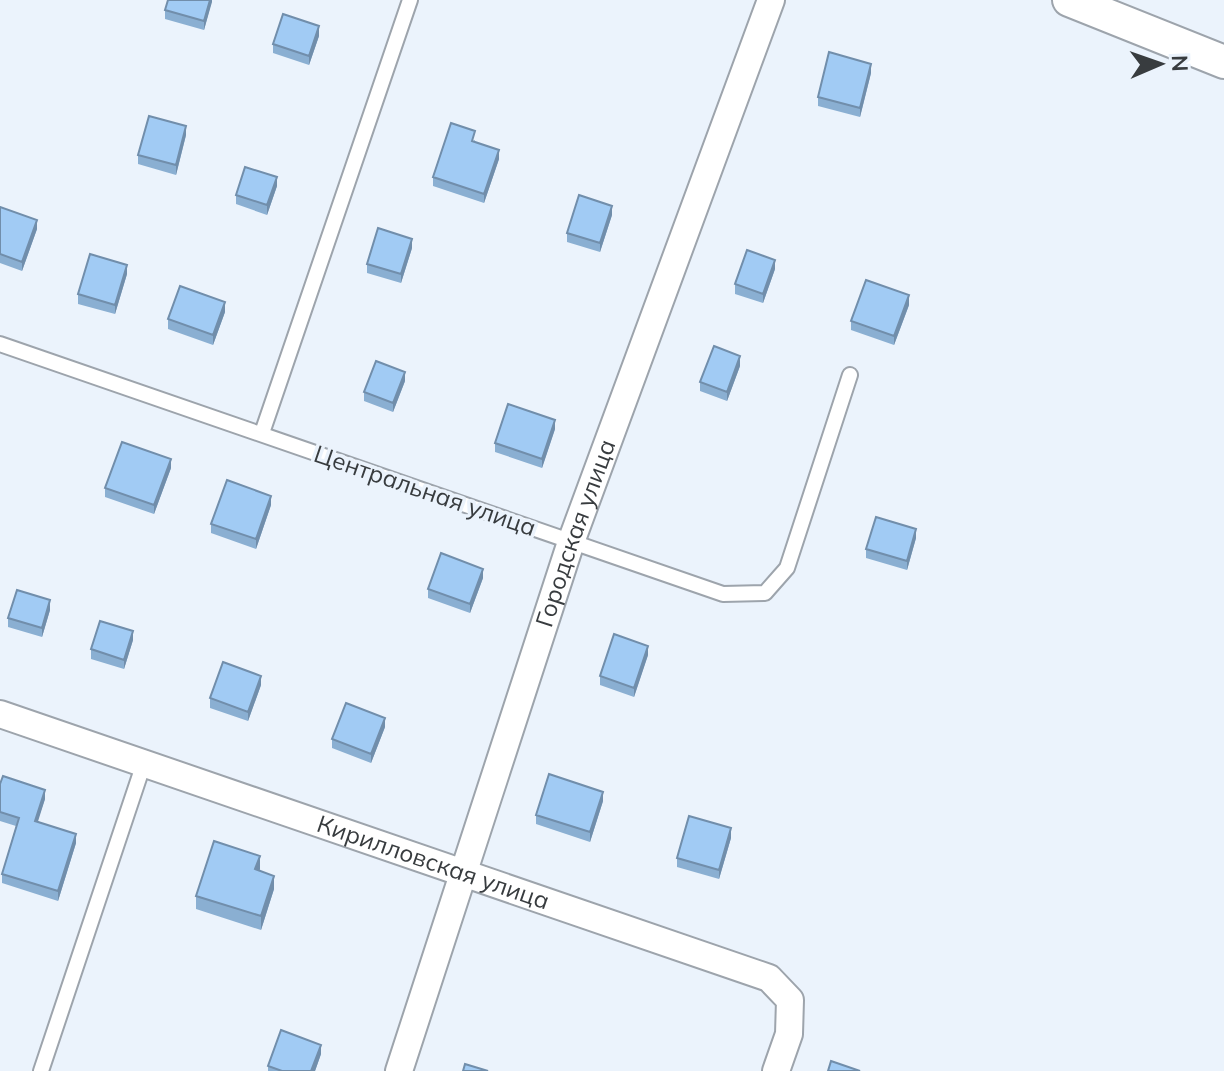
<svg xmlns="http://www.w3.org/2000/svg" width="1224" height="1071" font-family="Mulish,sans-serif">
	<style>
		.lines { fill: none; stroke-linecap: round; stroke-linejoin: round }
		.service-casing { stroke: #9da4ac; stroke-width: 18 }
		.minor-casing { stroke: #9da4ac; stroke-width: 30 }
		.tertiary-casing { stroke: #9da4ac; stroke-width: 36 }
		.service { stroke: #fff; stroke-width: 14 }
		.minor { stroke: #fff; stroke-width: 26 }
		.tertiary { stroke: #fff; stroke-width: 32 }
		.wall { fill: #8aafd2 }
		.shaded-wall { fill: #718eab }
		.building { fill: #a1cbf4; stroke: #718eab; stroke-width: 2 }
		.labels { text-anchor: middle; stroke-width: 7; stroke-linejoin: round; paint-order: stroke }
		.street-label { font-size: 24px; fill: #383c3f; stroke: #ebf3fc }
	</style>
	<rect width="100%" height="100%" fill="#ebf3fc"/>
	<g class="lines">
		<g class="service-casing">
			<path id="service" d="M 0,344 L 723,594 L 765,593 L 787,568 L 850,375
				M 262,433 L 410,0
				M 41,1071 L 144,763"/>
		</g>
		<g class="minor-casing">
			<g id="minor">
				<path id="s1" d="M 0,714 L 769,978 L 790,1000 L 789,1034 L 776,1071"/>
				<path id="s2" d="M 399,1071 L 571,542 L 771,0"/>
			</g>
		</g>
		<g class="tertiary-casing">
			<path id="tertiary" d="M 1069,0 L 1224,62"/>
		</g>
		<use href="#service" class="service"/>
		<use href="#minor" class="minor"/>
		<use href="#tertiary" class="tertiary"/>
	</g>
	<path class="wall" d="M 212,0 L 204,30 L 165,19 L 165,10 Z
		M 319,36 L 309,65 L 273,53 L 273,44 Z
		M 871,73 L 860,117 L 818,106 L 818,97 Z
		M 186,135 L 176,175 L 138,164 L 138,155 Z
		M 475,140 L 475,142 L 499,159 L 484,203 L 433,186 L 433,177 Z
		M 277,186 L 267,215 L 236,204 L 236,195 Z
		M 0,207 L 37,229 L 22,271 L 0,263 Z
		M 612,215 L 600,252 L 567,242 L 567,233 Z
		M 412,248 L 401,283 L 367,273 L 367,264 Z
		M 775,269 L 763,303 L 735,294 L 735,284 Z
		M 127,274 L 115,314 L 78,304 L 78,294 Z
		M 909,305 L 894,345 L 851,330 L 851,321 Z
		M 225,312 L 213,345 L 168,329 L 168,319 Z
		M 740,366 L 727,401 L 700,391 L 700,382 Z
		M 405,381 L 393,412 L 364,401 L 364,392 Z
		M 555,429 L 542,468 L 495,452 L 495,443 Z
		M 171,468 L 154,514 L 105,497 L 105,488 Z
		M 271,505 L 256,549 L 211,533 L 211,524 Z
		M 916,538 L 907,570 L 866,558 L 866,549 Z
		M 483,578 L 470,613 L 428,598 L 428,589 Z
		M 50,610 L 42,637 L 8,627 L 8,618 Z
		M 133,640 L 124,669 L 91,659 L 91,649 Z
		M 648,655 L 634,697 L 600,685 L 600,676 Z
		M 261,685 L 248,721 L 210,708 L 210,698 Z
		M 385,727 L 371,763 L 332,748 L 332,739 Z
		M 0,784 L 45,799 L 37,822 L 76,843 L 58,901 L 2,883 L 2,874 L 16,826 L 0,821 Z
		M 603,801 L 590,842 L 536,824 L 536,815 Z
		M 731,838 L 719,879 L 677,867 L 677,858 Z
		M 260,869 L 259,871 L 274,889 L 261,930 L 196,909 L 196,896 Z
		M 321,1054 L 315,1071 L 268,1071 L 268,1066 Z"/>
	<path class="shaded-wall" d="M 210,0 L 212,0 L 212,2 L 204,30 L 204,21 Z
		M 319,26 L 319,36 L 309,65 L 309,56 Z
		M 871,64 L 871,73 L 860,117 L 860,108 Z
		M 186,126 L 186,135 L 176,175 L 176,165 Z
		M 499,150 L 499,159 L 484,203 L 484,194 Z
		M 277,177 L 277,186 L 267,215 L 267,205 Z
		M 612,206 L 612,215 L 600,252 L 600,243 Z
		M 37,220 L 37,229 L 22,271 L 22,262 Z
		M 412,239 L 412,248 L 401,283 L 401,274 Z
		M 775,260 L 775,269 L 763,303 L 763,294 Z
		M 127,265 L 127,274 L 115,314 L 115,305 Z
		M 909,295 L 909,305 L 894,345 L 894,336 Z
		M 225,302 L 225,312 L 213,345 L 213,335 Z
		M 740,356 L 740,366 L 727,401 L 727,392 Z
		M 405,372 L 405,381 L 393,412 L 393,403 Z
		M 555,420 L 555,429 L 542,468 L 542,459 Z
		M 171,459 L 171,468 L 154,514 L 154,505 Z
		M 271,496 L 271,505 L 256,549 L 256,539 Z
		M 916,529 L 916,538 L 907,570 L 907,561 Z
		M 483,569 L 483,578 L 470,613 L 470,604 Z
		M 50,600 L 50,610 L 42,637 L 42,628 Z
		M 133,631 L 133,640 L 124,669 L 124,660 Z
		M 648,646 L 648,655 L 634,697 L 634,688 Z
		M 261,676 L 261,685 L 248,721 L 248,712 Z
		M 385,718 L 385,727 L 371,763 L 371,754 Z
		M 45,790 L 45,799 L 35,831 L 35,821 Z
		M 603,792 L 603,801 L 590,842 L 590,832 Z
		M 731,828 L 731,838 L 719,879 L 719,870 Z
		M 76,834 L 76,843 L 58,901 L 58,891 Z
		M 260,856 L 260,869 L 255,883 L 255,869 Z
		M 274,876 L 274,889 L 261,930 L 261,916 Z
		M 321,1045 L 321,1054 L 315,1071 L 311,1071 Z"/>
	<path class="building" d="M 168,0 L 210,0 L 204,21 L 165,10 Z
		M 283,14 L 319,26 L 309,56 L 273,44 Z
		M 829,52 L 871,64 L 860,108 L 818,97 Z
		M 149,116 L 186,126 L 176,165 L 138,155 Z
		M 451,123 L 475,131 L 472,141 L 499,150 L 484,194 L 433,177 Z
		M 245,167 L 277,177 L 267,205 L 236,195 Z
		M 579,195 L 612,206 L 600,243 L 567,233 Z
		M 0,207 L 37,220 L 22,262 L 0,254 Z
		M 378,228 L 412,239 L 401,274 L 367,264 Z
		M 747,250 L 775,260 L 763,294 L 735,284 Z
		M 90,254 L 127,265 L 115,305 L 78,294 Z
		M 866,280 L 909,295 L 894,336 L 851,321 Z
		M 180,286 L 225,302 L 213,335 L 168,319 Z
		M 714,346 L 740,356 L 727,392 L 700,382 Z
		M 376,361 L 405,372 L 393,403 L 364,392 Z
		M 508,404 L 555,420 L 542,459 L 495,443 Z
		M 122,442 L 171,459 L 154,505 L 105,488 Z
		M 227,480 L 271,496 L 256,539 L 211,524 Z
		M 876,517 L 916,529 L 907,561 L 866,549 Z
		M 441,553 L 483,569 L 470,604 L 428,589 Z
		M 17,590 L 50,600 L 42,628 L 8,618 Z
		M 100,621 L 133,631 L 124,660 L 91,649 Z
		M 614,634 L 648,646 L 634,688 L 600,676 Z
		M 223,662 L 261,676 L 248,712 L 210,698 Z
		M 346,703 L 385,718 L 371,754 L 332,739 Z
		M 549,774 L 603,792 L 590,832 L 536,815 Z
		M 3,776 L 45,790 L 35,821 L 76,834 L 58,891 L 2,874 L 19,818 L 0,812 L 0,784 Z
		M 689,816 L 731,828 L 719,870 L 677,858 Z
		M 214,841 L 260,856 L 255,869 L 274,876 L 261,916 L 196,896 Z
		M 281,1030 L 321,1045 L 311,1071 L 282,1071 L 268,1066 Z
		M 831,1061 L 860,1071 L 828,1071 Z
		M 465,1064 L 488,1071 L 463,1071 Z"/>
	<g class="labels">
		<g class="street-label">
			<text transform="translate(425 491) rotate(19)" y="8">Центральная улица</text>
			<text dy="8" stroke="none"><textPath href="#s2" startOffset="566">Городская улица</textPath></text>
			<text dy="8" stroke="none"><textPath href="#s1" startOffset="458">Кирилловская улица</textPath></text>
		</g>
	</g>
	<g transform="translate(1160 64) rotate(88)" stroke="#ebf3fc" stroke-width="6" paint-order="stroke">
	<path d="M0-6L14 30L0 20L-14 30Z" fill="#383c3f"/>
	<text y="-12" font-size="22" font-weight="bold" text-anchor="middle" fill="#383c3f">N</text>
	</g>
</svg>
